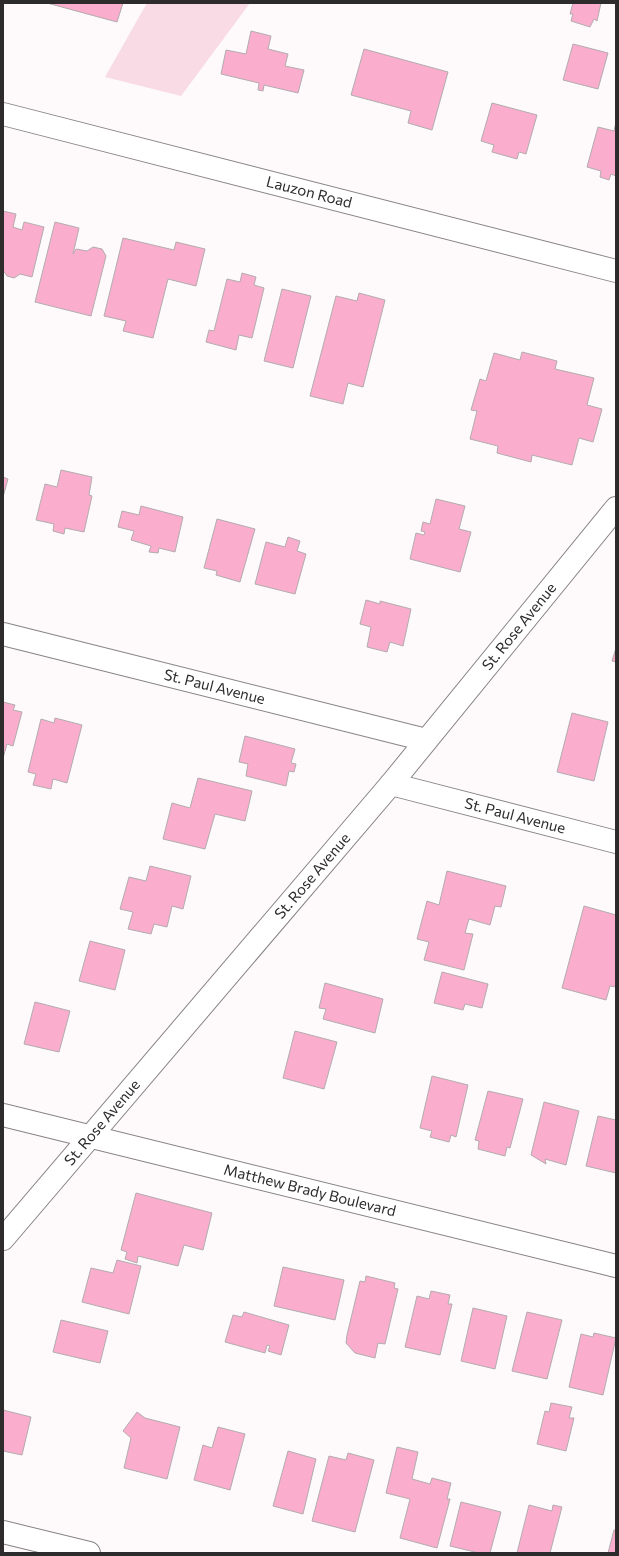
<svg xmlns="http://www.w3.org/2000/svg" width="619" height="1556" font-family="Commissioner,sans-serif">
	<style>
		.green { fill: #f9dbe6 }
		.building { fill: #faadcc; stroke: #b2acae }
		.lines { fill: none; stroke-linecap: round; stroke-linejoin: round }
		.street-casing { stroke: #888385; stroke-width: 24 }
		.secondary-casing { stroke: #888385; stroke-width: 24 }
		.street { stroke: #fff; stroke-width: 22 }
		.secondary { stroke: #fff; stroke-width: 22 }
		.labels { text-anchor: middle; stroke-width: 3; stroke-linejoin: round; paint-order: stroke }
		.street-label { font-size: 15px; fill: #2d2b2c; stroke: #fff }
	</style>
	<rect width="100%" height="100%" fill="#fef9fb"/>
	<path class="green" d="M 147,3 L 250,3 L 181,96 L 105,77 Z"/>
	<path class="building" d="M 47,3 L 123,3 L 117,22 Z
		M 573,3 L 601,3 L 597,21 L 594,19 L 590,27 L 571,21 L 573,14 L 570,14 Z
		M 251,31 L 271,36 L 268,49 L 288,54 L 285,66 L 304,70 L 298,93 L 264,85 L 263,91 L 258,90 L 259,83 L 221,74 L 226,50 L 246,54 Z
		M 573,44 L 608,53 L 598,89 L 563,80 Z
		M 364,49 L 448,72 L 432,130 L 408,123 L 411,111 L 351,95 Z
		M 492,103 L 537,115 L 526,154 L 519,152 L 517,159 L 492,152 L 494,145 L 481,141 Z
		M 616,122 L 616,176 L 611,174 L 609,180 L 600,177 L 601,171 L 587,167 L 598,127 L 614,131 Z
		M 3,211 L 16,214 L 13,227 L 22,230 L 24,222 L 44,227 L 32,277 L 20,274 L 14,278 L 7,276 L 3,270 Z
		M 55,222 L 79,228 L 73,254 L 76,249 L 87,251 L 93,247 L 102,249 L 106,256 L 91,316 L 35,302 Z
		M 123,238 L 174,250 L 176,242 L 205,249 L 196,286 L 168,279 L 153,338 L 123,331 L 126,321 L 104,316 Z
		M 242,273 L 256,277 L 254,285 L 264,288 L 252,338 L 239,335 L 236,350 L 206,342 L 209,330 L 214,331 L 227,279 L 240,282 Z
		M 282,289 L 311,296 L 293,368 L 264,361 Z
		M 359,293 L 385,300 L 363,387 L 348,383 L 343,404 L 310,396 L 336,296 L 357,301 Z
		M 522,352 L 557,361 L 555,369 L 594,378 L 587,405 L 602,409 L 593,442 L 579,438 L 572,465 L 532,455 L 531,462 L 497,453 L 498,446 L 470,439 L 477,411 L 471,410 L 480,379 L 486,381 L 494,353 L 520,360 Z
		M 61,470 L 92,477 L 89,495 L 92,496 L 84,532 L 65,528 L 64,534 L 53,531 L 54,524 L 36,520 L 45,484 L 57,487 Z
		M 3,477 L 8,479 L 3,497 Z
		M 436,499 L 465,506 L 459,529 L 471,532 L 460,572 L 410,559 L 416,533 L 424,535 L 425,532 L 421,531 L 423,522 L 430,524 Z
		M 141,506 L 183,517 L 175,552 L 159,548 L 158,553 L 149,552 L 151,546 L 131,540 L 134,531 L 118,527 L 122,511 L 139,515 Z
		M 217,519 L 255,529 L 240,582 L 216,575 L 217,571 L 204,568 Z
		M 288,537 L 300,541 L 297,551 L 306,554 L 295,594 L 255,584 L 266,542 L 285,547 Z
		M 366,600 L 380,604 L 380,601 L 411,609 L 403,646 L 390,642 L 387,652 L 367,647 L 371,627 L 360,624 Z
		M 616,648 L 616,662 L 612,661 Z
		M 3,702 L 15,705 L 13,710 L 22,712 L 13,746 L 7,744 L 3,758 Z
		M 572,713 L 608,722 L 594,781 L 557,772 Z
		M 55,718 L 82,725 L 67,783 L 53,779 L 51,789 L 33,785 L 36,774 L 28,772 L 41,719 L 54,723 Z
		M 245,736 L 295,749 L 291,763 L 296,764 L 294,772 L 289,771 L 286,786 L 246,776 L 248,764 L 239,762 Z
		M 198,778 L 252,791 L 245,821 L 215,814 L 205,849 L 163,839 L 172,803 L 190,808 Z
		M 150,866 L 191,876 L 183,909 L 172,906 L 167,927 L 154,924 L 151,934 L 128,929 L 133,912 L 120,909 L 129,877 L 146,881 Z
		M 447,871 L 506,886 L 501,907 L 495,906 L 490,925 L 469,919 L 465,933 L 473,934 L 464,970 L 424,960 L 429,942 L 417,939 L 427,901 L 439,905 Z
		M 584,906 L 616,915 L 616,987 L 610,986 L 606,1000 L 562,988 Z
		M 90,941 L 125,950 L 115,990 L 79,981 Z
		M 442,972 L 488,984 L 482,1008 L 465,1004 L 463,1010 L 434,1003 Z
		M 325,983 L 383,999 L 375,1033 L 323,1019 L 326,1009 L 319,1008 Z
		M 35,1002 L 70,1011 L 59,1052 L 24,1044 Z
		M 295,1031 L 337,1042 L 324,1089 L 283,1078 Z
		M 432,1076 L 468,1085 L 456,1137 L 451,1135 L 449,1142 L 430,1137 L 432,1131 L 420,1128 Z
		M 488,1091 L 523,1099 L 510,1148 L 507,1147 L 505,1156 L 478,1149 L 479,1141 L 475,1140 Z
		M 544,1102 L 579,1111 L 566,1165 L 545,1159 L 546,1164 L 531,1155 Z
		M 598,1116 L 616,1120 L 616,1173 L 586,1166 Z
		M 136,1193 L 212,1213 L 203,1250 L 184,1245 L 178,1266 L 138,1256 L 137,1263 L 125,1259 L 127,1252 L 121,1250 Z
		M 117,1260 L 141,1266 L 129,1314 L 82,1302 L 91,1268 L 113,1273 Z
		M 283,1267 L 344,1280 L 335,1320 L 274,1306 Z
		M 366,1276 L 395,1283 L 394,1288 L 398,1289 L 385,1344 L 378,1343 L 375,1358 L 355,1353 L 346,1343 L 347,1335 L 360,1281 L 365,1282 Z
		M 431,1291 L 450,1295 L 448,1304 L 452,1304 L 440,1355 L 405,1347 L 417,1296 L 429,1299 Z
		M 473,1308 L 507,1316 L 495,1369 L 461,1361 Z
		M 244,1312 L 289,1325 L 281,1355 L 268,1351 L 270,1346 L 267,1345 L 265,1353 L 225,1342 L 233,1315 L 242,1317 Z
		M 527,1312 L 562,1320 L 547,1379 L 512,1371 Z
		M 61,1320 L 108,1331 L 100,1363 L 53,1352 Z
		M 594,1333 L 616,1338 L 603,1395 L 569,1387 L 581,1334 L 593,1337 Z
		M 551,1403 L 572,1407 L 569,1418 L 574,1418 L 566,1451 L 537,1444 L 545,1411 L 549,1412 Z
		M 3,1410 L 31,1417 L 22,1455 L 3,1451 Z
		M 137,1412 L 145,1418 L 180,1427 L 167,1479 L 124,1468 L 131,1438 L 123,1431 Z
		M 218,1427 L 245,1434 L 230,1490 L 194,1480 L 203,1445 L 212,1448 Z
		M 397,1447 L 418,1452 L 412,1479 L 430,1484 L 432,1478 L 451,1483 L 447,1499 L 450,1499 L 437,1548 L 400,1538 L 410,1499 L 386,1493 Z
		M 288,1451 L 316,1459 L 303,1514 L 273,1506 Z
		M 348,1453 L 374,1460 L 355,1532 L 312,1521 L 329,1456 L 346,1460 Z
		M 461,1502 L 501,1512 L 490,1553 L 479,1553 L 450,1546 Z
		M 529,1505 L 552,1511 L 553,1505 L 562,1507 L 550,1553 L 517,1553 Z
		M 614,1530 L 616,1530 L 616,1553 L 608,1553 Z"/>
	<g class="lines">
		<g class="street-casing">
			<g id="street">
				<path id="s1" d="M 3,634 L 426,740"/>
				<path id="s2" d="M 391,784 L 616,842"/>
				<path id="s3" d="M 3,1115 L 616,1266"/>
				<path id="s4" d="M 3,1239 L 391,784 L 616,508"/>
				<path d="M 3,1532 L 89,1553"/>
			</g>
		</g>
		<g class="secondary-casing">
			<g id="secondary">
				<path id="s5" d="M 3,114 L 616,271"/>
			</g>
		</g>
		<use href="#street" class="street"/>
		<use href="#secondary" class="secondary"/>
	</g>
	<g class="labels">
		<g class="street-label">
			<text dy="5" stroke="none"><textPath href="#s5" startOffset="316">Lauzon Road</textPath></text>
			<text dy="5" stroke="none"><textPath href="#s4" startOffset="801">St. Rose Avenue</textPath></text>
			<text dy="5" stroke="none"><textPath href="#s1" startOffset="218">St. Paul Avenue</textPath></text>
			<text dy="5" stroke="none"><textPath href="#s2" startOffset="128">St. Paul Avenue</textPath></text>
			<text dy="5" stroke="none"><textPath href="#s4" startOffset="477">St. Rose Avenue</textPath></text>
			<text dy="5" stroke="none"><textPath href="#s4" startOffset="153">St. Rose Avenue</textPath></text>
			<text dy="5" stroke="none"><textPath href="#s3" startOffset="316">Matthew Brady Boulevard</textPath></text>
		</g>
	</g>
	<rect width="619" height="1556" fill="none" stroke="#2d2b2c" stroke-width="8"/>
</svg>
